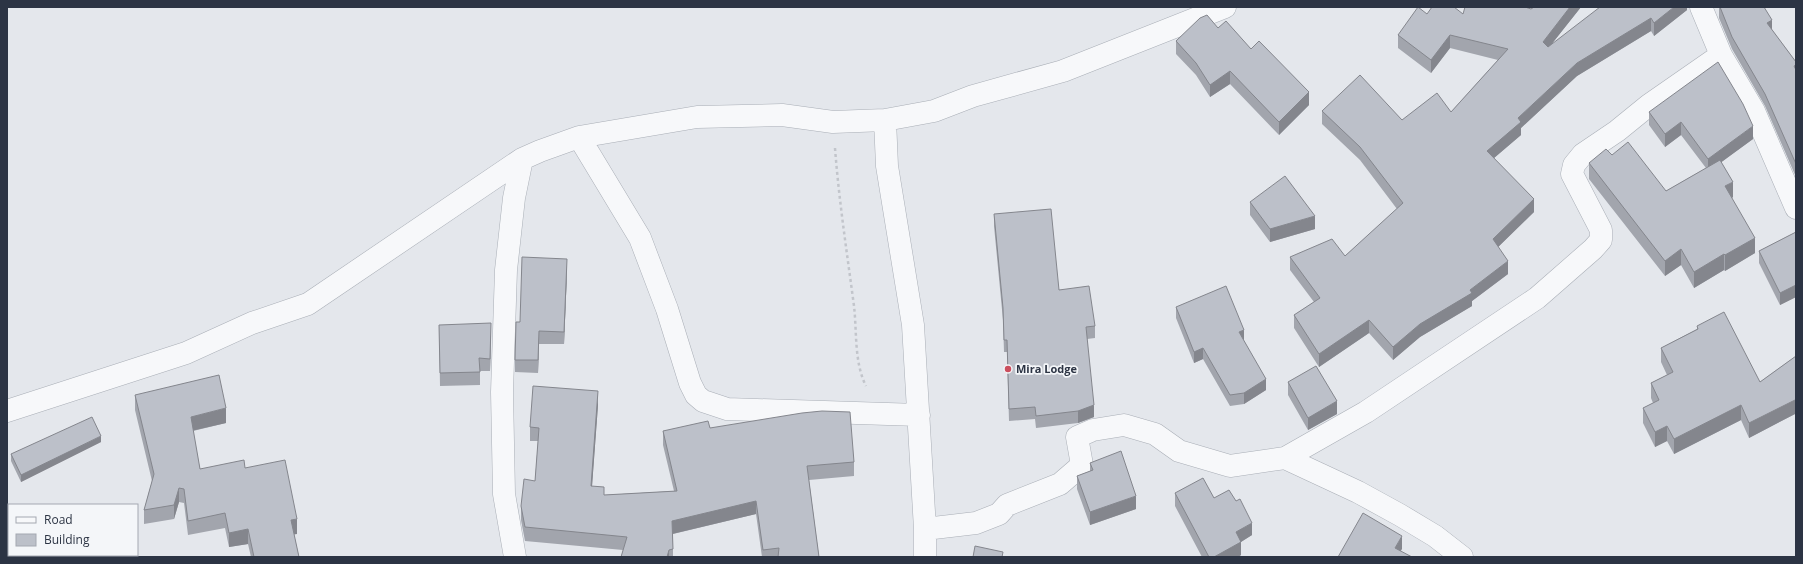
<svg xmlns="http://www.w3.org/2000/svg" width="1803" height="564" font-family="'Open Sans',sans-serif">
	<style>
		.lines { fill: none; stroke-linecap: round; stroke-linejoin: round }
		.minor-casing { stroke: #a9aeb6; stroke-width: 23 }
		.path { stroke: #c2c5cb; stroke-width: 2.5; stroke-dasharray: 3 3; stroke-linecap: butt }
		.minor { stroke: #f7f8fa; stroke-width: 22 }
		.wall { fill: #a2a5ad }
		.shaded-wall { fill: #84868d }
		.building { fill: #bcc0c9; stroke: #84868d }
		.poi-dot { fill: #cb4f5e; stroke: #f4f6f9; stroke-width: 1.5 }
		.labels { text-anchor: middle; stroke-width: 3.5; stroke-linejoin: round; paint-order: stroke }
		.poi-label { font-size: 11px; font-weight: bold; fill: #2c3444; stroke: #f4f6f9; text-anchor: start }
	</style>
	<rect width="100%" height="100%" fill="#e4e7ec"/>
	<g class="lines">
		<g class="minor-casing">
			<path id="minor" d="M 1701,7 L 1721,55 L 1754,111 L 1796,208
				M 885,120 L 887,166 L 913,325 L 925,529
				M 579,137 L 640,238 L 667,309 L 690,383 L 696,395 L 703,401 L 727,409 L 919,415
				M 7,411 L 186,353 L 252,323 L 308,304 L 522,159 L 540,151 L 579,137 L 697,117 L 782,115 L 833,122 L 885,120 L 934,111 L 973,96 L 1063,71 L 1225,7
				M 1285,458 L 1366,412 L 1537,298 L 1593,249 L 1601,240 L 1601,230 L 1572,174 L 1574,165 L 1583,154 L 1617,131 L 1649,105 L 1721,55
				M 515,557 L 504,494 L 502,392 L 506,270 L 514,198 L 522,159
				M 925,557 L 925,529 L 976,523 L 999,514 L 1007,505 L 1060,484 L 1082,465 L 1077,437 L 1093,430 L 1124,425 L 1155,434 L 1179,451 L 1230,466 L 1285,458 L 1358,492 L 1400,515 L 1435,536 L 1462,557"/>
		</g>
		<path class="path" d="M 835,148 C 839,201 847,253 854,306 C 857,332 854,362 866,386"/>
		<use href="#minor" class="minor"/>
	</g>
	<path class="wall" d="M 1534,7 L 1581,7 L 1550,46 L 1687,7 L 1687,10 L 1654,36 L 1651,31 L 1577,76 L 1521,128 L 1521,135 L 1494,158 L 1534,212 L 1498,247 L 1508,274 L 1472,301 L 1472,306 L 1420,337 L 1393,360 L 1369,333 L 1319,367 L 1294,328 L 1294,315 L 1314,302 L 1290,270 L 1290,257 L 1345,256 L 1397,209 L 1360,160 L 1322,124 L 1322,111 L 1402,120 L 1451,112 L 1498,60 L 1450,48 L 1431,73 L 1398,48 L 1398,35 L 1427,14 L 1463,14 L 1531,9 Z
		M 1719,7 L 1764,7 L 1772,30 L 1796,62 L 1796,177 L 1765,106 L 1732,49 L 1719,18 Z
		M 1218,28 L 1251,49 L 1309,105 L 1279,135 L 1230,84 L 1210,97 L 1196,75 L 1176,54 L 1176,41 Z
		M 1649,112 L 1753,139 L 1721,162 L 1733,197 L 1732,198 L 1755,253 L 1725,271 L 1724,270 L 1694,288 L 1681,265 L 1665,276 L 1589,179 L 1589,163 L 1612,155 L 1666,191 L 1706,168 L 1681,135 L 1665,147 L 1649,125 Z
		M 1250,202 L 1315,229 L 1270,242 L 1250,215 Z
		M 994,214 L 1059,290 L 1095,326 L 1095,338 L 1087,339 L 1094,417 L 1078,423 L 1036,428 L 1035,419 L 1009,421 L 1007,352 L 1004,352 L 1003,320 L 994,226 Z
		M 1796,232 L 1796,297 L 1780,305 L 1759,263 L 1759,251 Z
		M 567,272 L 564,344 L 539,344 L 538,373 L 515,372 L 515,360 L 520,322 Z
		M 1176,307 L 1244,341 L 1266,390 L 1244,404 L 1230,406 L 1203,359 L 1194,363 L 1176,318 Z
		M 439,325 L 491,336 L 490,371 L 480,371 L 480,385 L 440,386 Z
		M 1697,326 L 1760,382 L 1796,356 L 1796,416 L 1795,414 L 1749,438 L 1741,420 L 1674,454 L 1667,441 L 1655,447 L 1643,423 L 1643,408 L 1653,403 L 1651,398 L 1651,383 L 1667,375 L 1661,362 L 1661,348 L 1697,329 Z
		M 1288,382 L 1337,414 L 1308,430 L 1288,395 Z
		M 135,395 L 226,423 L 193,431 L 200,469 L 245,468 L 297,534 L 294,534 L 299,557 L 251,557 L 248,544 L 229,547 L 225,528 L 188,535 L 184,503 L 179,502 L 174,519 L 144,524 L 144,510 L 152,481 L 135,410 Z
		M 598,405 L 592,486 L 604,495 L 674,491 L 663,445 L 663,431 L 710,428 L 854,462 L 854,476 L 809,480 L 819,557 L 762,557 L 756,514 L 673,534 L 673,557 L 621,557 L 623,550 L 525,541 L 521,520 L 521,506 L 535,481 L 538,441 L 530,441 L 530,427 Z
		M 101,442 L 21,482 L 11,461 L 11,454 Z
		M 1090,463 L 1136,509 L 1090,525 L 1077,489 L 1077,476 L 1090,471 Z
		M 1175,493 L 1214,498 L 1252,535 L 1241,542 L 1241,555 L 1238,557 L 1202,557 L 1175,506 Z"/>
	<path class="shaded-wall" d="M 1570,7 L 1581,7 L 1543,55 L 1543,42 Z
		M 1674,7 L 1687,7 L 1687,10 L 1654,36 L 1654,23 Z
		M 1651,18 L 1651,31 L 1577,76 L 1521,128 L 1521,135 L 1487,164 L 1487,151 L 1518,118 L 1577,63 Z
		M 1772,20 L 1772,33 L 1767,23 Z
		M 1450,35 L 1450,48 L 1431,73 L 1431,60 Z
		M 1230,71 L 1230,84 L 1210,97 L 1210,85 Z
		M 1309,92 L 1309,105 L 1279,135 L 1279,122 Z
		M 1681,122 L 1681,135 L 1665,147 L 1665,134 Z
		M 1753,126 L 1753,139 L 1708,172 L 1708,159 Z
		M 1733,182 L 1733,197 L 1725,202 L 1725,186 Z
		M 1534,199 L 1534,212 L 1493,252 L 1493,239 Z
		M 1315,216 L 1315,229 L 1270,242 L 1270,229 Z
		M 1755,238 L 1755,253 L 1725,271 L 1725,255 Z
		M 1681,249 L 1681,265 L 1665,276 L 1665,261 Z
		M 1724,254 L 1724,270 L 1694,288 L 1694,272 Z
		M 567,259 L 567,272 L 564,344 L 564,332 Z
		M 1508,261 L 1508,274 L 1472,301 L 1472,306 L 1420,337 L 1393,360 L 1393,347 L 1420,324 L 1470,290 Z
		M 1796,285 L 1796,297 L 1780,305 L 1780,293 Z
		M 1369,320 L 1369,333 L 1319,367 L 1319,354 Z
		M 491,323 L 491,336 L 490,371 L 490,359 Z
		M 1244,330 L 1244,341 L 1239,332 Z
		M 539,331 L 539,344 L 538,373 L 538,360 Z
		M 1203,348 L 1203,359 L 1194,363 L 1194,352 Z
		M 1266,379 L 1266,390 L 1244,404 L 1244,393 Z
		M 598,391 L 598,405 L 591,500 L 591,486 Z
		M 1795,400 L 1795,414 L 1749,438 L 1749,423 Z
		M 1337,401 L 1337,414 L 1308,430 L 1308,418 Z
		M 1094,405 L 1094,417 L 1078,423 L 1078,411 Z
		M 1741,405 L 1741,420 L 1674,454 L 1674,439 Z
		M 226,408 L 226,423 L 191,431 L 191,417 Z
		M 1667,426 L 1667,441 L 1655,447 L 1655,432 Z
		M 101,436 L 101,442 L 21,482 L 21,475 Z
		M 179,488 L 179,502 L 174,519 L 174,505 Z
		M 1136,496 L 1136,509 L 1090,525 L 1090,512 Z
		M 756,501 L 756,514 L 672,534 L 672,521 Z
		M 297,519 L 297,534 L 291,535 L 291,520 Z
		M 9,521 L 9,534 L 7,541 L 7,528 Z
		M 1252,523 L 1252,535 L 1236,545 L 1236,532 Z
		M 248,529 L 248,544 L 229,547 L 229,533 Z
		M 1402,536 L 1402,549 L 1397,557 L 1395,548 Z
		M 1241,542 L 1241,555 L 1238,557 L 1214,557 Z
		M 669,550 L 669,557 L 667,557 Z"/>
	<path class="building" d="M 1418,7 L 1427,14 L 1432,7 L 1454,7 L 1463,14 L 1465,7 L 1525,7 L 1531,9 L 1534,7 L 1570,7 L 1543,42 L 1548,47 L 1600,7 L 1674,7 L 1654,23 L 1651,18 L 1577,63 L 1518,118 L 1521,122 L 1487,151 L 1534,199 L 1493,239 L 1508,261 L 1470,290 L 1472,293 L 1420,324 L 1393,347 L 1369,320 L 1319,354 L 1294,315 L 1320,298 L 1290,257 L 1332,239 L 1345,256 L 1403,203 L 1360,147 L 1322,111 L 1360,75 L 1402,120 L 1437,93 L 1451,112 L 1508,49 L 1450,35 L 1431,60 L 1398,35 Z
		M 1720,7 L 1764,7 L 1772,20 L 1767,23 L 1796,62 L 1796,65 L 1794,66 L 1796,70 L 1796,164 L 1765,94 L 1732,37 Z
		M 1207,15 L 1218,28 L 1226,21 L 1251,49 L 1259,41 L 1309,92 L 1279,122 L 1230,71 L 1210,85 L 1196,63 L 1176,41 L 1200,18 Z
		M 1718,62 L 1743,104 L 1753,126 L 1708,159 L 1681,122 L 1665,134 L 1649,112 Z
		M 1628,142 L 1666,191 L 1720,160 L 1733,182 L 1725,186 L 1755,238 L 1725,255 L 1724,254 L 1694,272 L 1681,249 L 1665,261 L 1589,163 L 1606,149 L 1612,155 Z
		M 1285,176 L 1315,216 L 1270,229 L 1250,202 Z
		M 1051,209 L 1059,290 L 1089,286 L 1095,326 L 1086,327 L 1094,405 L 1078,411 L 1036,416 L 1035,407 L 1009,409 L 1007,340 L 1004,340 L 1003,308 L 994,214 Z
		M 1796,232 L 1796,285 L 1780,293 L 1759,251 Z
		M 522,257 L 567,259 L 564,332 L 539,331 L 538,360 L 515,360 L 516,322 L 520,322 Z
		M 1226,286 L 1244,330 L 1239,332 L 1266,379 L 1244,393 L 1230,395 L 1203,348 L 1194,352 L 1176,307 Z
		M 1724,312 L 1760,382 L 1796,356 L 1796,402 L 1795,400 L 1749,423 L 1741,405 L 1674,439 L 1667,426 L 1655,432 L 1643,408 L 1659,400 L 1651,383 L 1673,372 L 1661,348 L 1698,329 L 1697,326 Z
		M 491,323 L 490,359 L 479,358 L 480,372 L 440,373 L 439,325 Z
		M 1316,366 L 1337,401 L 1308,418 L 1288,382 Z
		M 219,375 L 226,408 L 191,417 L 200,469 L 244,460 L 245,468 L 285,460 L 297,519 L 291,520 L 299,557 L 254,557 L 248,529 L 229,533 L 225,513 L 188,521 L 184,489 L 179,488 L 174,505 L 144,510 L 154,474 L 135,395 Z
		M 533,386 L 598,391 L 591,486 L 604,487 L 604,495 L 677,491 L 663,431 L 708,421 L 710,428 L 802,413 L 822,411 L 850,412 L 854,462 L 807,466 L 819,557 L 778,557 L 779,548 L 763,550 L 756,501 L 672,521 L 673,549 L 669,550 L 667,557 L 621,557 L 627,537 L 525,527 L 521,506 L 524,479 L 535,481 L 539,428 L 530,427 Z
		M 92,417 L 101,436 L 21,475 L 11,454 Z
		M 1121,451 L 1136,496 L 1090,512 L 1077,476 L 1093,470 L 1090,463 Z
		M 1203,478 L 1214,498 L 1229,490 L 1236,501 L 1240,499 L 1252,523 L 1236,532 L 1241,542 L 1214,557 L 1209,557 L 1175,493 Z
		M 7,512 L 9,512 L 9,521 L 7,528 Z
		M 1363,513 L 1402,536 L 1395,548 L 1412,557 L 1338,557 Z
		M 975,546 L 1003,552 L 1002,557 L 973,557 Z
		M 45,555 L 76,555 L 79,557 L 43,557 Z"/>
	<circle class="poi-dot" cx="1008" cy="369" r="4"/>
	<g class="labels">
		<g class="poi-label">
			<text x="1016" y="373">Mira Lodge</text>
		</g>
	</g>
	<rect width="1803" height="564" fill="none" stroke="#2c3444" stroke-width="16"/>
	<rect x="8" y="504" width="130" height="52" fill="#f4f6f9" stroke="#a4a8b1"/>
	<rect x="16" y="517" width="20" height="6" fill="#f7f8fa" stroke="#a4a8b1"/>
	<text x="44" y="524" font-size="12" fill="#2c3444">Road</text>
	<rect x="16" y="534" width="20" height="12" fill="#bcc0c9" stroke="#a4a8b1"/>
	<text x="44" y="544" font-size="12" fill="#2c3444">Building</text>
</svg>
